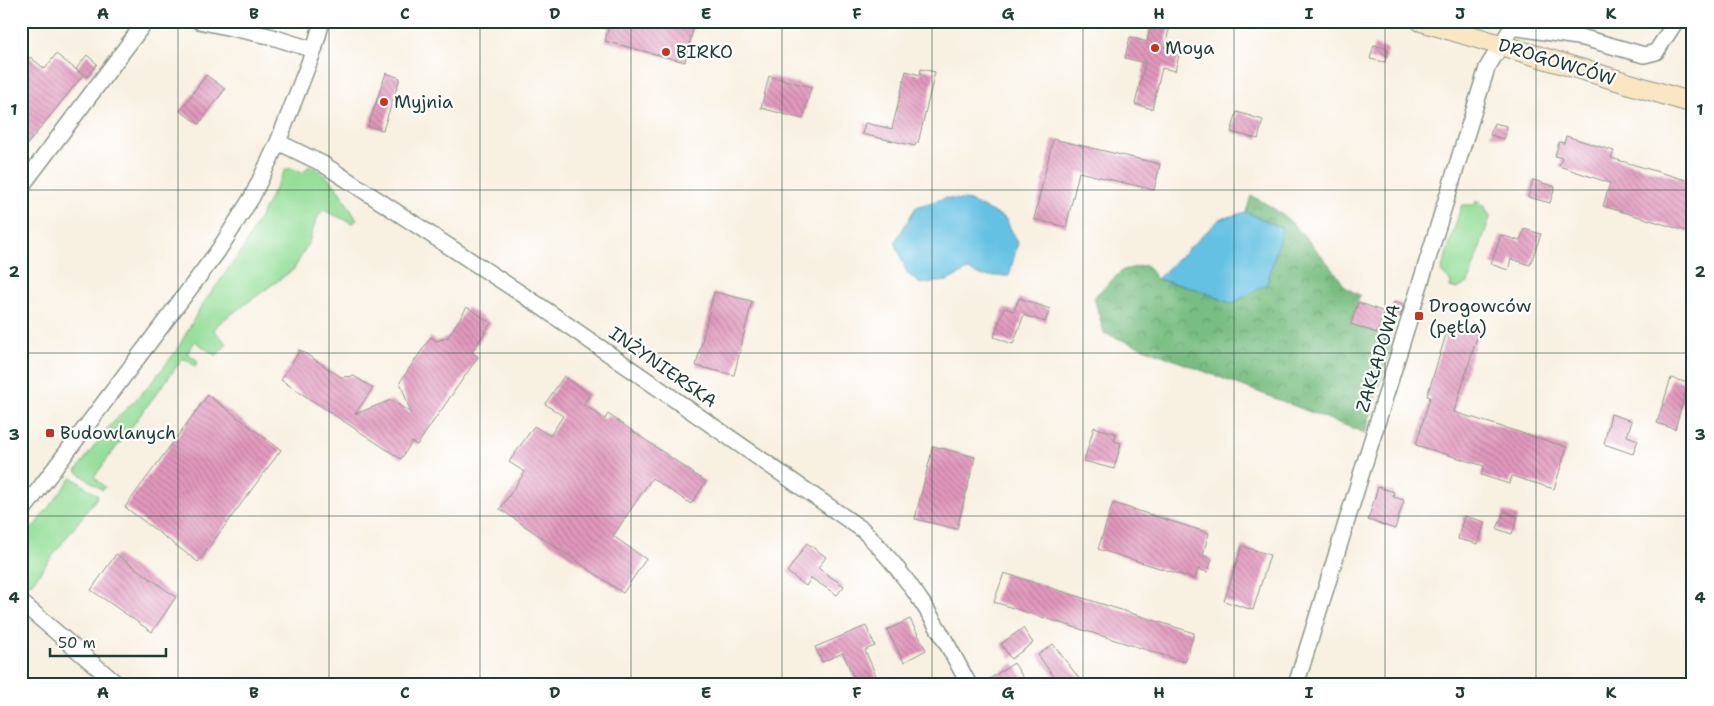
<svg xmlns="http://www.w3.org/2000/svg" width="1714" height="706" font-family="'Shantell Sans',sans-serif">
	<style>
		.green { fill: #95de99; stroke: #5a8e66 }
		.forest { fill: url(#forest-crowns); stroke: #4c7d5a }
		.water { fill: #65c1e3; stroke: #427f8c }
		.building { fill: url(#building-back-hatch) }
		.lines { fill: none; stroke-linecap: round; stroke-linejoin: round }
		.minor-casing { stroke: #8c968a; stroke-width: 18 }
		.secondary-casing { stroke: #8c968a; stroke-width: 22 }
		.minor { stroke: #fff; stroke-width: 15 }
		.secondary { stroke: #fbe6c4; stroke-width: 20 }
		.grid { fill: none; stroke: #1f3d34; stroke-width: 1; stroke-opacity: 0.55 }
		.poi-dot { fill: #c8321e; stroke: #fff; stroke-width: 2 }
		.labels { text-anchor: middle; stroke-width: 4.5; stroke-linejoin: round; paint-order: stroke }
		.poi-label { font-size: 18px; fill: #1f3d34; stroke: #fff; text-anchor: start }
		.street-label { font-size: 18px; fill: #1f3d34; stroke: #fff }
		.neatline { fill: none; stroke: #1f3d34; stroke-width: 2 }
		.grid-label { font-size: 16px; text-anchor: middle; font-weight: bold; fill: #1f3d34 }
	</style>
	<defs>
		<pattern id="forest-crowns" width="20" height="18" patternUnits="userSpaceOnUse" patternTransform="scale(1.25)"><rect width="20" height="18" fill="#78bd81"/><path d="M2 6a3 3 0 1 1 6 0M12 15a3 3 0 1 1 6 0" fill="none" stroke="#629b6a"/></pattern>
		<pattern id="building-back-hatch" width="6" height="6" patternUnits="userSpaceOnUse" patternTransform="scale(1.25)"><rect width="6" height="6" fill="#e298bd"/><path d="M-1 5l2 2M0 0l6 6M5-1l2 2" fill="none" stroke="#b77d9a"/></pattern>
	</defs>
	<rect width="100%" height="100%" fill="#fff"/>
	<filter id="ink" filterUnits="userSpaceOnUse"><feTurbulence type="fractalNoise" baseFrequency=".02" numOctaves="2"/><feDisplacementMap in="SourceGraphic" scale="10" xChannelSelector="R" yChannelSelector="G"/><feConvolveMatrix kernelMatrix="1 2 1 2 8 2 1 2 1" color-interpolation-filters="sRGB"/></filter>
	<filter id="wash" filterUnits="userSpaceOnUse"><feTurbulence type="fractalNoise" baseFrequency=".0096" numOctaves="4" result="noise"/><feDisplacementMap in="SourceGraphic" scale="20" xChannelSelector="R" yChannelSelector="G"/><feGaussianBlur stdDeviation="1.12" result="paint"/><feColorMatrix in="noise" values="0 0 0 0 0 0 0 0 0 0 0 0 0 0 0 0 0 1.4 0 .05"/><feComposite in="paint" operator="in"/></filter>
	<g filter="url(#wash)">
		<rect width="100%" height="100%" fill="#f8f0e1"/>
		<path class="green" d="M 310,165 C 335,178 342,197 357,220 L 352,223 L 323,210 L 316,220 L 309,242 L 294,269 L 219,323 L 214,330 L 227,344 L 216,356 L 195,341 L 187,353 L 198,361 L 195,366 L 183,358 L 94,477 L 105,487 L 102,490 L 76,471 L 107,429 L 149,386 L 177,350 L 200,308 L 243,249 L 285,170 L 291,168 L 303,173 Z
			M 1476,201 L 1483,205 L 1490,217 L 1468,283 L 1457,289 L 1450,287 L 1451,282 L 1441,272 L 1461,207 L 1463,205 L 1475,205 Z
			M 72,477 L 98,496 L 32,583 L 21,586 L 21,543 Z"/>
		<path class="forest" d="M 1251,196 C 1289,213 1304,236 1331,267 C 1344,282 1340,287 1360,295 L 1350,324 L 1377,333 L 1378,330 L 1385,332 L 1391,348 L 1365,433 L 1104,333 L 1094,297 L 1123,270 L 1146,265 L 1157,279 L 1199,290 L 1232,304 L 1282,228 L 1246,212 Z"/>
		<path class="water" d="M 945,198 L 970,201 L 1005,218 L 1018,243 L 1009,276 L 983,276 L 968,270 L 947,281 L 920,284 L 907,273 L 895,242 L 916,207 Z
			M 1246,212 L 1282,228 L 1267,284 L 1232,304 L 1199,290 L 1157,279 L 1220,219 Z"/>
		<g id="blocks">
			<path class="building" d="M 610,21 L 695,21 L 685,62 L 605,41 Z
				M 1151,21 L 1171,21 L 1165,47 L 1180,51 L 1175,71 L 1162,68 L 1152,109 L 1135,104 L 1145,63 L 1125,58 L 1130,37 L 1147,42 Z
				M 1374,45 L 1388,49 L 1385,62 L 1370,59 Z
				M 56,54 L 83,75 L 21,152 L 21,69 L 30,57 L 45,69 Z
				M 87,55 L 97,64 L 87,77 L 76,69 Z
				M 921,69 L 935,72 L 918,143 L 916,143 L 915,146 L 862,134 L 865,123 L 892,129 L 906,71 L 920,75 Z
				M 386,73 L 400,78 L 383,130 L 368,126 Z
				M 206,75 L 225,89 L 199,124 L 180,111 Z
				M 769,76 L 811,87 L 803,119 L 761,108 Z
				M 1237,112 L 1263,120 L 1258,139 L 1231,132 Z
				M 1494,123 L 1507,126 L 1504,139 L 1490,135 Z
				M 1566,136 L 1614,151 L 1611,158 L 1693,182 L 1693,233 L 1603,206 L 1610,183 L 1559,166 L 1562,158 L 1555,156 L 1559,142 L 1564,143 Z
				M 1053,139 L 1160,164 L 1154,190 L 1079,172 L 1066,227 L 1034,219 Z
				M 1533,180 L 1555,187 L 1550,203 L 1528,197 Z
				M 1524,229 L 1541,234 L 1530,265 L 1511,259 L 1508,270 L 1491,264 L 1501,235 L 1520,241 Z
				M 714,292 L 752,301 L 734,375 L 696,366 Z
				M 1019,298 L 1050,309 L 1045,322 L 1024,315 L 1013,344 L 994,337 L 1004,308 L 1014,311 Z
				M 1358,302 L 1384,312 L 1377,333 L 1351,324 Z
				M 1394,302 L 1404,305 L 1400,317 L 1389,313 Z
				M 467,307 L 491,323 L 472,352 L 478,357 L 417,445 L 412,442 L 401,459 L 281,380 L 300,350 L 341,377 L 354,376 L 373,388 L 355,414 L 391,400 L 411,413 L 400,382 L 431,337 L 437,341 L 448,337 Z
				M 1449,325 L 1478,334 L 1454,412 L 1567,447 L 1554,489 L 1512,476 L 1509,484 L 1481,475 L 1484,466 L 1416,445 L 1430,397 L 1427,396 Z
				M 564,376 L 590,394 L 583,404 L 605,419 L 608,414 L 706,482 L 691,504 L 652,478 L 613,536 L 646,559 L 623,593 L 500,509 L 525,472 L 509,462 L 534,426 L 550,436 L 563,416 L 545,404 Z
				M 1671,378 L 1688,383 L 1675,429 L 1657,423 Z
				M 208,395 L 281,450 L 198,562 L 125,507 Z
				M 1611,414 L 1632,421 L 1627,436 L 1638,440 L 1633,454 L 1604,444 Z
				M 1094,427 L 1116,434 L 1114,441 L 1121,443 L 1114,469 L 1084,461 Z
				M 933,446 L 975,457 L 957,529 L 915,519 Z
				M 1378,487 L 1394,492 L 1393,497 L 1404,500 L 1395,529 L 1368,520 Z
				M 1113,503 L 1209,533 L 1203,555 L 1212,559 L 1208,572 L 1198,569 L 1195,579 L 1098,549 Z
				M 1504,511 L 1518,516 L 1512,534 L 1497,529 Z
				M 1464,516 L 1485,522 L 1478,544 L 1458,539 Z
				M 807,543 L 826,557 L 818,568 L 844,586 L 837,595 L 811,578 L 806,586 L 787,572 Z
				M 1242,546 L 1270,555 L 1253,610 L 1224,601 Z
				M 116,554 L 176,597 L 152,632 L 91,590 Z
				M 1004,573 L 1194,633 L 1185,662 L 994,602 Z
				M 910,619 L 926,650 L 904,662 L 887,630 Z
				M 866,626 L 875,646 L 865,650 L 880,685 L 857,685 L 843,653 L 822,662 L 815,647 Z
				M 1023,628 L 1033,643 L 1011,659 L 1001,644 Z
				M 1053,644 L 1084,685 L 1060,685 L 1038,655 Z
				M 1014,663 L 1028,685 L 980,685 Z"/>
		</g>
	</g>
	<g filter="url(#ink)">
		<use href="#blocks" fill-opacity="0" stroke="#8c968a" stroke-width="1"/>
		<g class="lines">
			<g class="minor-casing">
				<path id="minor" d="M 199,21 L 269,36 L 314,50
					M 278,142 L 323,164 L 540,306 L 863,530 C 911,578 938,625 969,685
					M 21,187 L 146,21
					M 21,513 L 218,251 L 252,197 L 278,142 L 314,50 L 322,21
					M 21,602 L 118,685
					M 1296,685 L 1487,68 L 1512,27 L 1584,38 L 1644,55 L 1656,52 L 1676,21"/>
			</g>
			<g class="secondary-casing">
				<path id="secondary" d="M 1421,21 L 1693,103"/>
			</g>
			<use href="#minor" class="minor"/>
			<use href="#secondary" class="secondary"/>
		</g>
	</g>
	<path class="grid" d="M 178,21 L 178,685M 329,21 L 329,685M 480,21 L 480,685M 631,21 L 631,685M 782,21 L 782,685M 932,21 L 932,685M 1083,21 L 1083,685M 1234,21 L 1234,685M 1385,21 L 1385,685M 1536,21 L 1536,685M 21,190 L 1693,190M 21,353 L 1693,353M 21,516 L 1693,516"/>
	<g class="poi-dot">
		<circle cx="1155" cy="48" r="5"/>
		<circle cx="666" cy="52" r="5"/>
		<circle cx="384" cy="102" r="5"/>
		<rect x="1414" y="311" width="10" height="10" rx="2.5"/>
		<rect x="45" y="428" width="10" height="10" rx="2.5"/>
	</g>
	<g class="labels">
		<g class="poi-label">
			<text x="1165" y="54">Moya</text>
			<text x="676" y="58">BIRKO</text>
			<text x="394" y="108">Myjnia</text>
			<text x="1429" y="312">Drogowców<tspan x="1429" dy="21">(pętla)</tspan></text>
			<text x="60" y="439">Budowlanych</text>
		</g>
		<g class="street-label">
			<text transform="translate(1557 62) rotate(17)" y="6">DROGOWCÓW</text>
			<text transform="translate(1378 358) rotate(-73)" y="6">ZAKŁADOWA</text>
			<text transform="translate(663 367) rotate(35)" y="6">INŻYNIERSKA</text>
		</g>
	</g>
	<rect width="1714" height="706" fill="none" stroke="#fff" stroke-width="55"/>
	<path d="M50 648v8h116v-8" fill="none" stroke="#1f3d34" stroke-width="2.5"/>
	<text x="58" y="648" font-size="15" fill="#1f3d34" stroke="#ffffff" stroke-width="4" paint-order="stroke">50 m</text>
	<rect x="28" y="28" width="1658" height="650" class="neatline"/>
	<g class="grid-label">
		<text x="103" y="19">A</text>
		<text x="254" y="19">B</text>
		<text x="405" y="19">C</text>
		<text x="555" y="19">D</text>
		<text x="706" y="19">E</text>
		<text x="857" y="19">F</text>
		<text x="1008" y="19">G</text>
		<text x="1159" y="19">H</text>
		<text x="1309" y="19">I</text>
		<text x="1460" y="19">J</text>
		<text x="1611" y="19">K</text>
		<text x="14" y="115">1</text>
		<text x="1700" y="115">1</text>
		<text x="14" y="277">2</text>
		<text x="1700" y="277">2</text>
		<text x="14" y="440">3</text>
		<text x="1700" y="440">3</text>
		<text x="14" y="603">4</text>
		<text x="1700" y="603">4</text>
		<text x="103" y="698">A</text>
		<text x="254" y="698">B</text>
		<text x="405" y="698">C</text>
		<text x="555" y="698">D</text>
		<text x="706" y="698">E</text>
		<text x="857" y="698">F</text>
		<text x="1008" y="698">G</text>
		<text x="1159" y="698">H</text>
		<text x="1309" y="698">I</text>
		<text x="1460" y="698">J</text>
		<text x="1611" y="698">K</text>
	</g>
</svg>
